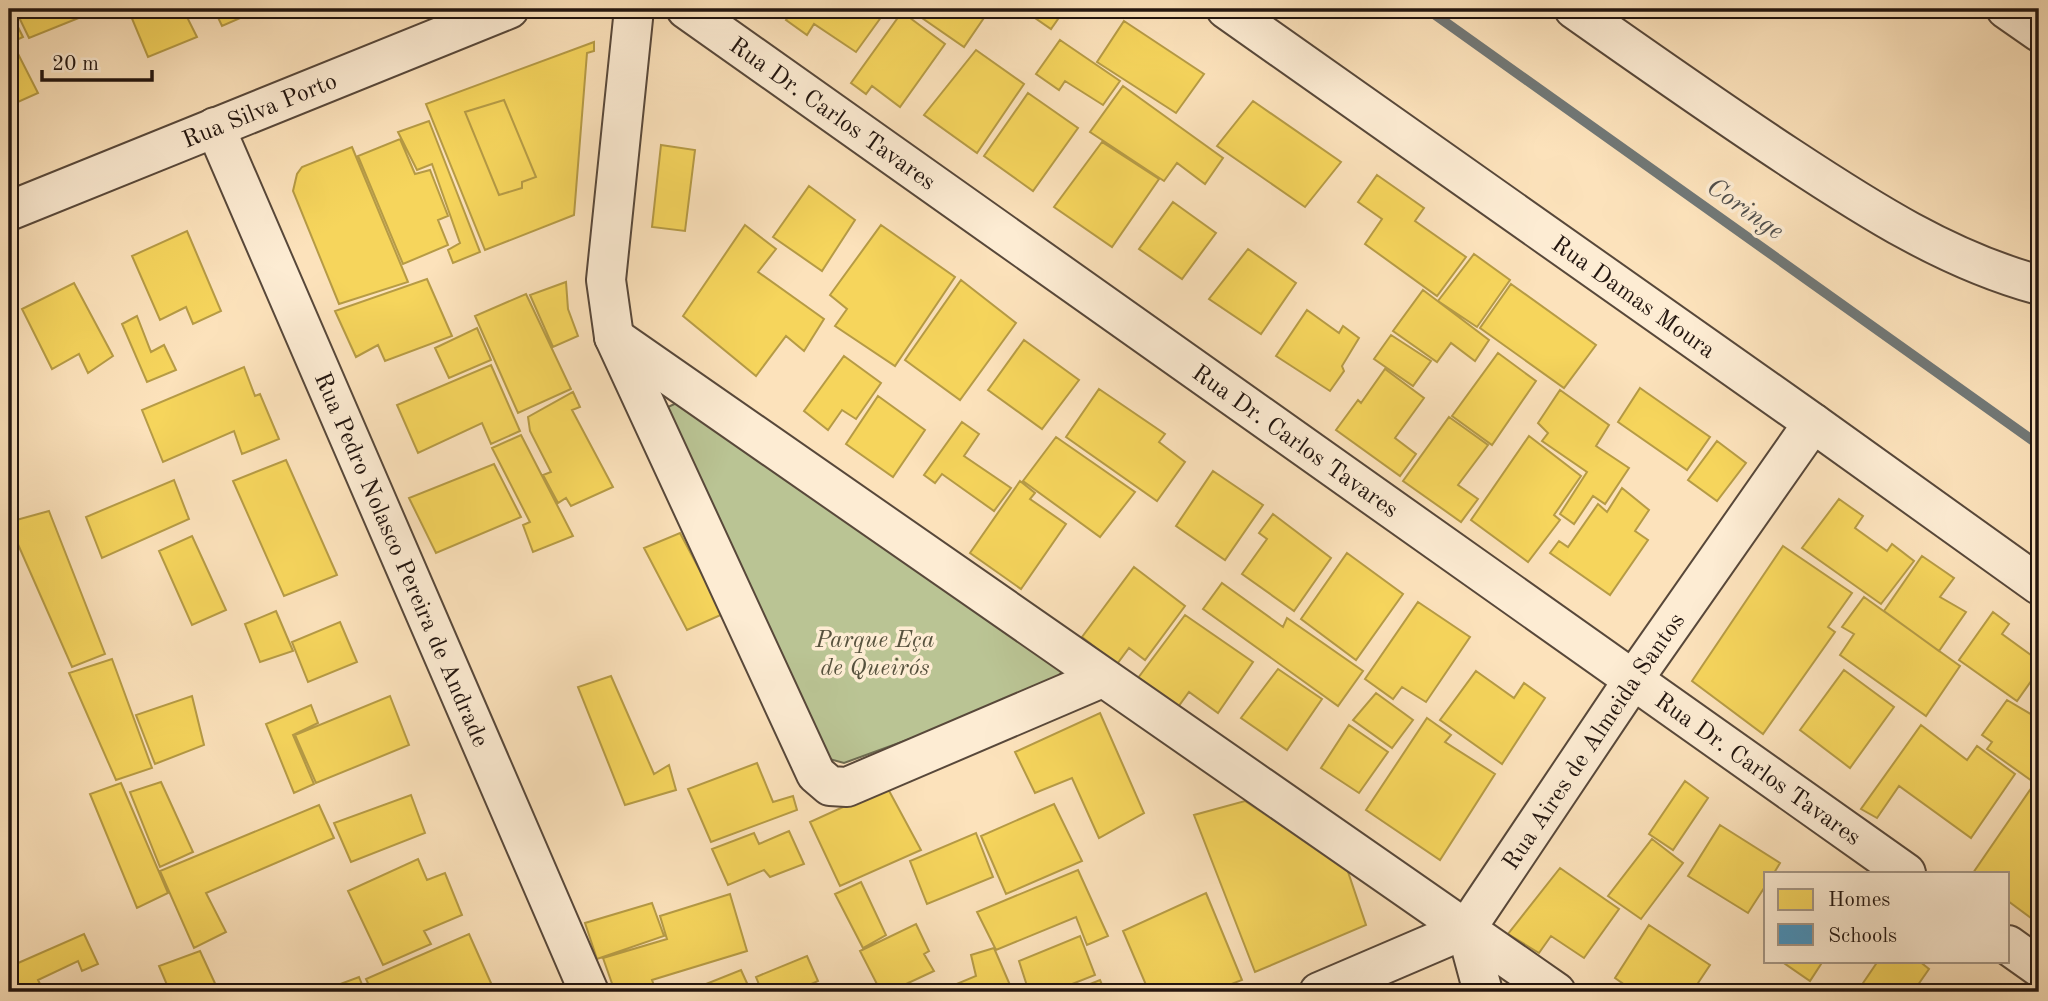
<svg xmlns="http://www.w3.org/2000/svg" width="2048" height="1001" font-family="'Old Standard TT',serif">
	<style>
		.green { fill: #bac494; stroke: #6e6c52; stroke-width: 2 }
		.homes { fill: #f6d55c; stroke: #b69b45; stroke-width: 2 }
		.schools { fill: #4393c3; stroke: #396d8d; stroke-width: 2 }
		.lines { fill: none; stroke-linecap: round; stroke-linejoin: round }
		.stream { stroke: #717877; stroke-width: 10 }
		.minor-casing { stroke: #58483a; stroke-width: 42 }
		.minor { stroke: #fdecd3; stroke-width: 38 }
		.labels { text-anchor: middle; stroke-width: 7; stroke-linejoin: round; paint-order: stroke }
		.street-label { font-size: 24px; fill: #22150f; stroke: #fdecd3 }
		.park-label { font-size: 24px; font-style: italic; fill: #57523e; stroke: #fdecd3 }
		.water-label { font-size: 26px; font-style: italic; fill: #504f4c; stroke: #fdecd3 }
	</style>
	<rect width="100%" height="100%" fill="#fce2bb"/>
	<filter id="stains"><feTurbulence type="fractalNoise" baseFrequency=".00286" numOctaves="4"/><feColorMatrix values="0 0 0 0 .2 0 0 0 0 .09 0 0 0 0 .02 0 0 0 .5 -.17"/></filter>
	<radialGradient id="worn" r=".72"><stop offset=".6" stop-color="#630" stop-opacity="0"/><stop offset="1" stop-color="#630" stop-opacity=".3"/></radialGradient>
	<path class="green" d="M 681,401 L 1062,672 L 1044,690 L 844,763 L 822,757 L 662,425 L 668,407 Z"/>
	<path class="homes" d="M 9,9 L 23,37 L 12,42 L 38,93 L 9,106 Z
		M 15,9 L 101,9 L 29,38 Z
		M 128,9 L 179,9 L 181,15 L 185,13 L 197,37 L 148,57 Z
		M 214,9 L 261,9 L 222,26 Z
		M 794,9 L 887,9 L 856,52 L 814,24 L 807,35 L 786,20 Z
		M 909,9 L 990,9 L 964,47 Z
		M 1022,9 L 1065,9 L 1051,29 Z
		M 902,12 L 945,44 L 900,107 L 872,86 L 866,94 L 851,83 Z
		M 1124,21 L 1204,74 L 1176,113 L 1097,62 Z
		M 1060,40 L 1120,81 L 1103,105 L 1065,81 L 1059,90 L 1036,74 Z
		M 594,42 L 594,51 L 587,53 L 574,215 L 485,250 L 426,104 Z
		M 976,50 L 1024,84 L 977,153 L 924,115 Z
		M 1123,86 L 1223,158 L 1205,184 L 1177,163 L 1164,181 L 1090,132 Z
		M 1028,93 L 1078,128 L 1033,191 L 984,156 Z
		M 504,100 L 536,177 L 522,182 L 522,188 L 499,195 L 465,112 Z
		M 1253,101 L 1341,162 L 1305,207 L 1217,146 Z
		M 429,121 L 480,252 L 453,263 L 448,250 L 460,243 L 432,164 L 417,170 L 398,132 Z
		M 400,139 L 415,174 L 430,170 L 448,216 L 438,220 L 448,245 L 403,264 L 358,156 Z
		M 1102,142 L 1159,179 L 1112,247 L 1054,207 Z
		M 661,145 L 695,150 L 685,231 L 652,227 Z
		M 352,147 L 408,282 L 339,304 L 293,191 L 297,174 L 302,167 Z
		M 1377,175 L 1424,208 L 1415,221 L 1466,257 L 1437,296 L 1365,244 L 1382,219 L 1358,202 Z
		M 809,186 L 855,220 L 822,271 L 773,237 Z
		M 1173,202 L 1216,233 L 1182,279 L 1139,249 Z
		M 745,225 L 776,249 L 758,272 L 824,319 L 804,351 L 786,336 L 756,376 L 683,316 Z
		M 881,225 L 955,277 L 895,366 L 835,326 L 847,309 L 830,295 Z
		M 187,231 L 221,311 L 193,324 L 186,307 L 160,320 L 132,256 Z
		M 1248,249 L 1296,283 L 1261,334 L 1209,299 Z
		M 1474,254 L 1510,280 L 1477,327 L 1438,301 Z
		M 427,279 L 452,336 L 385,361 L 378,345 L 356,357 L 335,311 Z
		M 961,280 L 1016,323 L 960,400 L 905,360 Z
		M 566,282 L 568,309 L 578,336 L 553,347 L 530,295 Z
		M 74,283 L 113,356 L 88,373 L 79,354 L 52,369 L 22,309 Z
		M 1511,284 L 1596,345 L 1564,388 L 1480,328 Z
		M 1423,290 L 1489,340 L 1475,361 L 1451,343 L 1437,362 L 1393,331 Z
		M 526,294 L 571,389 L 518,413 L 475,316 Z
		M 1307,310 L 1339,333 L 1343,326 L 1359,338 L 1342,366 L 1344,371 L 1330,391 L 1276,356 Z
		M 137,316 L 151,352 L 164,345 L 176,370 L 147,382 L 122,324 Z
		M 477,328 L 491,360 L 449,378 L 435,348 Z
		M 1391,335 L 1431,361 L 1413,386 L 1374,359 Z
		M 1024,340 L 1079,380 L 1042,429 L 988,390 Z
		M 1498,353 L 1536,381 L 1492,445 L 1452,416 Z
		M 844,356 L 881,383 L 856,419 L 842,410 L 828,430 L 804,411 Z
		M 491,365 L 520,431 L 491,444 L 482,423 L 418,453 L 397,405 Z
		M 244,367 L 255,396 L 260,394 L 279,439 L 242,454 L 234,431 L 163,462 L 142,410 Z
		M 1385,369 L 1424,398 L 1395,438 L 1416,454 L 1400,476 L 1336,430 L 1358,400 L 1361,403 Z
		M 1640,388 L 1710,437 L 1687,470 L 1618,422 Z
		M 1099,389 L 1165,434 L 1159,442 L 1185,462 L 1157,501 L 1066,437 Z
		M 1560,390 L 1609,425 L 1596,446 L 1629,468 L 1605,504 L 1593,496 L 1574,524 L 1560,514 L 1587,472 L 1542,441 L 1548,433 L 1538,423 Z
		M 573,392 L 580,407 L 572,410 L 613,487 L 571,506 L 566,498 L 558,503 L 543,475 L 551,472 L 530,431 L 528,417 Z
		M 878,396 L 925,430 L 893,477 L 846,444 Z
		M 1449,417 L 1488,445 L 1458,485 L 1478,499 L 1461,522 L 1403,481 Z
		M 962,422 L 979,434 L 964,456 L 1011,488 L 994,511 L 942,474 L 935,483 L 924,475 Z
		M 521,435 L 573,536 L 533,552 L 523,525 L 530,522 L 492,448 Z
		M 1529,436 L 1581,476 L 1554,515 L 1560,520 L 1528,562 L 1471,520 Z
		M 1056,437 L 1135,492 L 1100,537 L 1023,481 Z
		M 1717,441 L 1746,463 L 1717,501 L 1688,480 Z
		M 286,460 L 337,575 L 284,596 L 233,481 Z
		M 494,464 L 521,517 L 436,553 L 409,498 Z
		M 1213,471 L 1263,505 L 1225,560 L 1176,526 Z
		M 174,480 L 189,519 L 102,558 L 86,517 Z
		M 1020,481 L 1035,493 L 1030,499 L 1066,524 L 1021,589 L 970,553 Z
		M 1622,488 L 1649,510 L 1635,531 L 1648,540 L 1610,595 L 1550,553 L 1559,541 L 1568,547 L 1598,504 L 1607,512 Z
		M 1839,499 L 1863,516 L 1855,528 L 1887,551 L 1892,544 L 1914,561 L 1881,604 L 1802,548 Z
		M 49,511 L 105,654 L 72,667 L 9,524 L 9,522 Z
		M 1273,514 L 1331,558 L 1294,611 L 1242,574 L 1267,539 L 1259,533 Z
		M 680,533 L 723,614 L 687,630 L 644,548 Z
		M 192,536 L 226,610 L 192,625 L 159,551 Z
		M 1783,546 L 1852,593 L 1828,627 L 1835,632 L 1763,734 L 1692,681 Z
		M 1347,553 L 1403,594 L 1356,660 L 1301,619 Z
		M 1922,556 L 1954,578 L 1940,597 L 1966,612 L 1939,651 L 1884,611 Z
		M 1134,567 L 1185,606 L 1145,660 L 1129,648 L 1117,664 L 1082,637 Z
		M 1222,583 L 1283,627 L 1287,618 L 1363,671 L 1338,706 L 1203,609 Z
		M 1864,597 L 1960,666 L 1926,716 L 1840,655 L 1854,634 L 1842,627 Z
		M 1418,602 L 1470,637 L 1426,702 L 1402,687 L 1393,699 L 1365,679 Z
		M 276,611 L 293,651 L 260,662 L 245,624 Z
		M 1993,612 L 2009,624 L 2002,634 L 2039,661 L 2039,670 L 2017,701 L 1959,660 Z
		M 1185,615 L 1253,662 L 1218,713 L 1189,692 L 1178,707 L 1138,678 Z
		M 340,622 L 357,662 L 308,682 L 292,642 Z
		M 112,659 L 152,768 L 116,780 L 69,673 Z
		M 1278,669 L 1322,699 L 1287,750 L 1241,718 Z
		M 1844,670 L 1894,707 L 1850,768 L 1800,730 Z
		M 1476,671 L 1514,698 L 1524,683 L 1545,698 L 1502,764 L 1440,720 Z
		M 611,676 L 654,774 L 669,765 L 676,790 L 625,805 L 578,687 Z
		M 1376,693 L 1413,720 L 1392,748 L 1353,720 Z
		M 192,696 L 204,745 L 155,764 L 136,715 Z
		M 390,696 L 409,745 L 316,783 L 295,735 Z
		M 2007,700 L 2039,719 L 2039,768 L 2032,781 L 1987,749 L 1992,742 L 1982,735 Z
		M 311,705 L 318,723 L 293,735 L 314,784 L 294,793 L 266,724 Z
		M 1100,713 L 1144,813 L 1099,838 L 1072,778 L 1035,793 L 1015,752 Z
		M 1427,718 L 1451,735 L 1445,742 L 1495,774 L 1440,860 L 1366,810 Z
		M 1349,725 L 1388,752 L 1359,793 L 1321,768 Z
		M 1921,725 L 1967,760 L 1977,746 L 2015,774 L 1971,838 L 1899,786 L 1877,818 L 1861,809 Z
		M 757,763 L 773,802 L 793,796 L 797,810 L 711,842 L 688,789 Z
		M 1685,781 L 1708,798 L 1673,850 L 1649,834 Z
		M 161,782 L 193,852 L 160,867 L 130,792 Z
		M 121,783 L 168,893 L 137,908 L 90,794 Z
		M 887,787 L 921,850 L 840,886 L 810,822 Z
		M 2030,790 L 2039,796 L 2039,916 L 2035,921 L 2008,901 L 2008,873 L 1973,873 Z
		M 411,795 L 425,833 L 351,862 L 334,823 Z
		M 1245,801 L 1347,869 L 1366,925 L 1255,972 L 1194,815 Z
		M 1054,804 L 1082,861 L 1006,894 L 981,836 Z
		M 319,805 L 334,838 L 206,893 L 226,932 L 194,948 L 160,871 Z
		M 1720,825 L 1780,863 L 1774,873 L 1766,873 L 1766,885 L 1748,913 L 1688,876 Z
		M 789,831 L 804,864 L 770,877 L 764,870 L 728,885 L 712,849 L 754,833 L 759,844 Z
		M 976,833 L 993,877 L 927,904 L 910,861 Z
		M 1652,839 L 1683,863 L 1641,919 L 1608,896 Z
		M 418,859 L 427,880 L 445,873 L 462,915 L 424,931 L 431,944 L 383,965 L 348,891 Z
		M 1560,868 L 1619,909 L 1584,958 L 1551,936 L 1539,953 L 1508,934 Z
		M 1078,870 L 1108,936 L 1087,945 L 1076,917 L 996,950 L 977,912 Z
		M 861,882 L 886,935 L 863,948 L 835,894 Z
		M 1206,893 L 1242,980 L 1211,992 L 1149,992 L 1123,931 Z
		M 730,894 L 747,951 L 652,980 L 656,991 L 653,992 L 615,992 L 603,958 L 667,939 L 660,916 Z
		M 652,903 L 664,936 L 597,959 L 585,923 Z
		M 916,924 L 929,951 L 924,954 L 934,971 L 889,992 L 881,992 L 860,951 Z
		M 1649,925 L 1710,965 L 1692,992 L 1635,992 L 1615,978 Z
		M 84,934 L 98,964 L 82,971 L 78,961 L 38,980 L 44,992 L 9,992 L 9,967 Z
		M 469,934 L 495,992 L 372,992 L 366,979 Z
		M 1080,936 L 1095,975 L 1052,992 L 1029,992 L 1019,961 Z
		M 994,948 L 1013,992 L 949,992 L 947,988 L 976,976 L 971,955 Z
		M 200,951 L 219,992 L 170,992 L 159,966 Z
		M 807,956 L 818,981 L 800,989 L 801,992 L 762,992 L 756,977 Z
		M 1781,961 L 1823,961 L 1810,981 Z
		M 1878,961 L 1919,961 L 1929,969 L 1913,992 L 1857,992 Z
		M 741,970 L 751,992 L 686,992 Z
		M 359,977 L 365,992 L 319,992 Z
		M 1100,980 L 1105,992 L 1070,992 Z"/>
	<path class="schools" d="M 9,304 L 17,340 L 9,342 Z"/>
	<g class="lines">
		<path class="stream" d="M 1427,9 L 2039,445"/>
		<g class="minor-casing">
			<g id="minor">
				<path d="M 634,9 L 606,280 L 614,337 L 816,774 L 830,786 L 847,787 L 1102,678"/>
				<path id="s1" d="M 686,9 L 1906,873"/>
				<path id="s2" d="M 1226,9 L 1813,423 L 2039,585"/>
				<path d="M 1574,9 C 1645,59 1716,109 1789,157 C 1868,209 1947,260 2039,285"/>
				<path d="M 2006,9 L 2039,32"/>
				<path id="s3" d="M 215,127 L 589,992"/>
				<path id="s4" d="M 9,211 L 509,9"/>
				<path d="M 614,337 L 1556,992"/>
				<path d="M 1466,929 L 1483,992"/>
				<path d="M 2008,945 L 2039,967"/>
				<path id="s5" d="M 1319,992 L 1466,929 L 1633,680 L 1813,423"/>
			</g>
		</g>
		<use href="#minor" class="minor"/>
	</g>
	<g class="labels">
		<g class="street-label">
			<text dy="8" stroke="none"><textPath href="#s4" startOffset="270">Rua Silva Porto</textPath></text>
			<text dy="8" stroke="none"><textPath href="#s1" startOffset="180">Rua Dr. Carlos Tavares</textPath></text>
			<text dy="8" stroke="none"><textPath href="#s2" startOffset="499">Rua Damas Moura</textPath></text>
			<text dy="8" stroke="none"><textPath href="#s1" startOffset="747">Rua Dr. Carlos Tavares</textPath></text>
			<text dy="8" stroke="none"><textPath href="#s3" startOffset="471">Rua Pedro Nolasco Pereira de Andrade</textPath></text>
			<text dy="8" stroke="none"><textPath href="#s5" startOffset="387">Rua Aires de Almeida Santos</textPath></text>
			<text dy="8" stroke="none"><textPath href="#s1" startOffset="1314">Rua Dr. Carlos Tavares</textPath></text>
		</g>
		<g class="park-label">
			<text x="875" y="647">Parque Eça<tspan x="875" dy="28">de Queirós</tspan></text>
		</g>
		<g class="water-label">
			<text transform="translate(1746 208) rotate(35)" y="9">Coringe</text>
		</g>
	</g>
	<rect width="2048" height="1001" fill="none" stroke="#fce2bb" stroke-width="35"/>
	<rect x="10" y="10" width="2027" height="980" fill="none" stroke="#22150f" stroke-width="3.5"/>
	<rect x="18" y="18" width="2013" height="966" fill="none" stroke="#22150f" stroke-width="2"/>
	<rect x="1764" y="872" width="245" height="91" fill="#fdecd3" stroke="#a59685" stroke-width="2"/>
	<rect x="1778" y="889" width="35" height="21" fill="#f6d55c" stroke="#a59685" stroke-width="2"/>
	<text x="1828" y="906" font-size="21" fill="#22150f">Homes</text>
	<rect x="1778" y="924" width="35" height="21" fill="#4393c3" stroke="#a59685" stroke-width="2"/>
	<text x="1828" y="942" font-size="21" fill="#22150f">Schools</text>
	<path d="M42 70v10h110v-10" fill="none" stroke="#22150f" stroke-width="3.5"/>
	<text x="52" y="70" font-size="21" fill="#22150f" stroke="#fdecd3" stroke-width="5" paint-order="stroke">20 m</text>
	<rect width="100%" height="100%" filter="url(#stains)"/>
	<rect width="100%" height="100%" fill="url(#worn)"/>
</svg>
